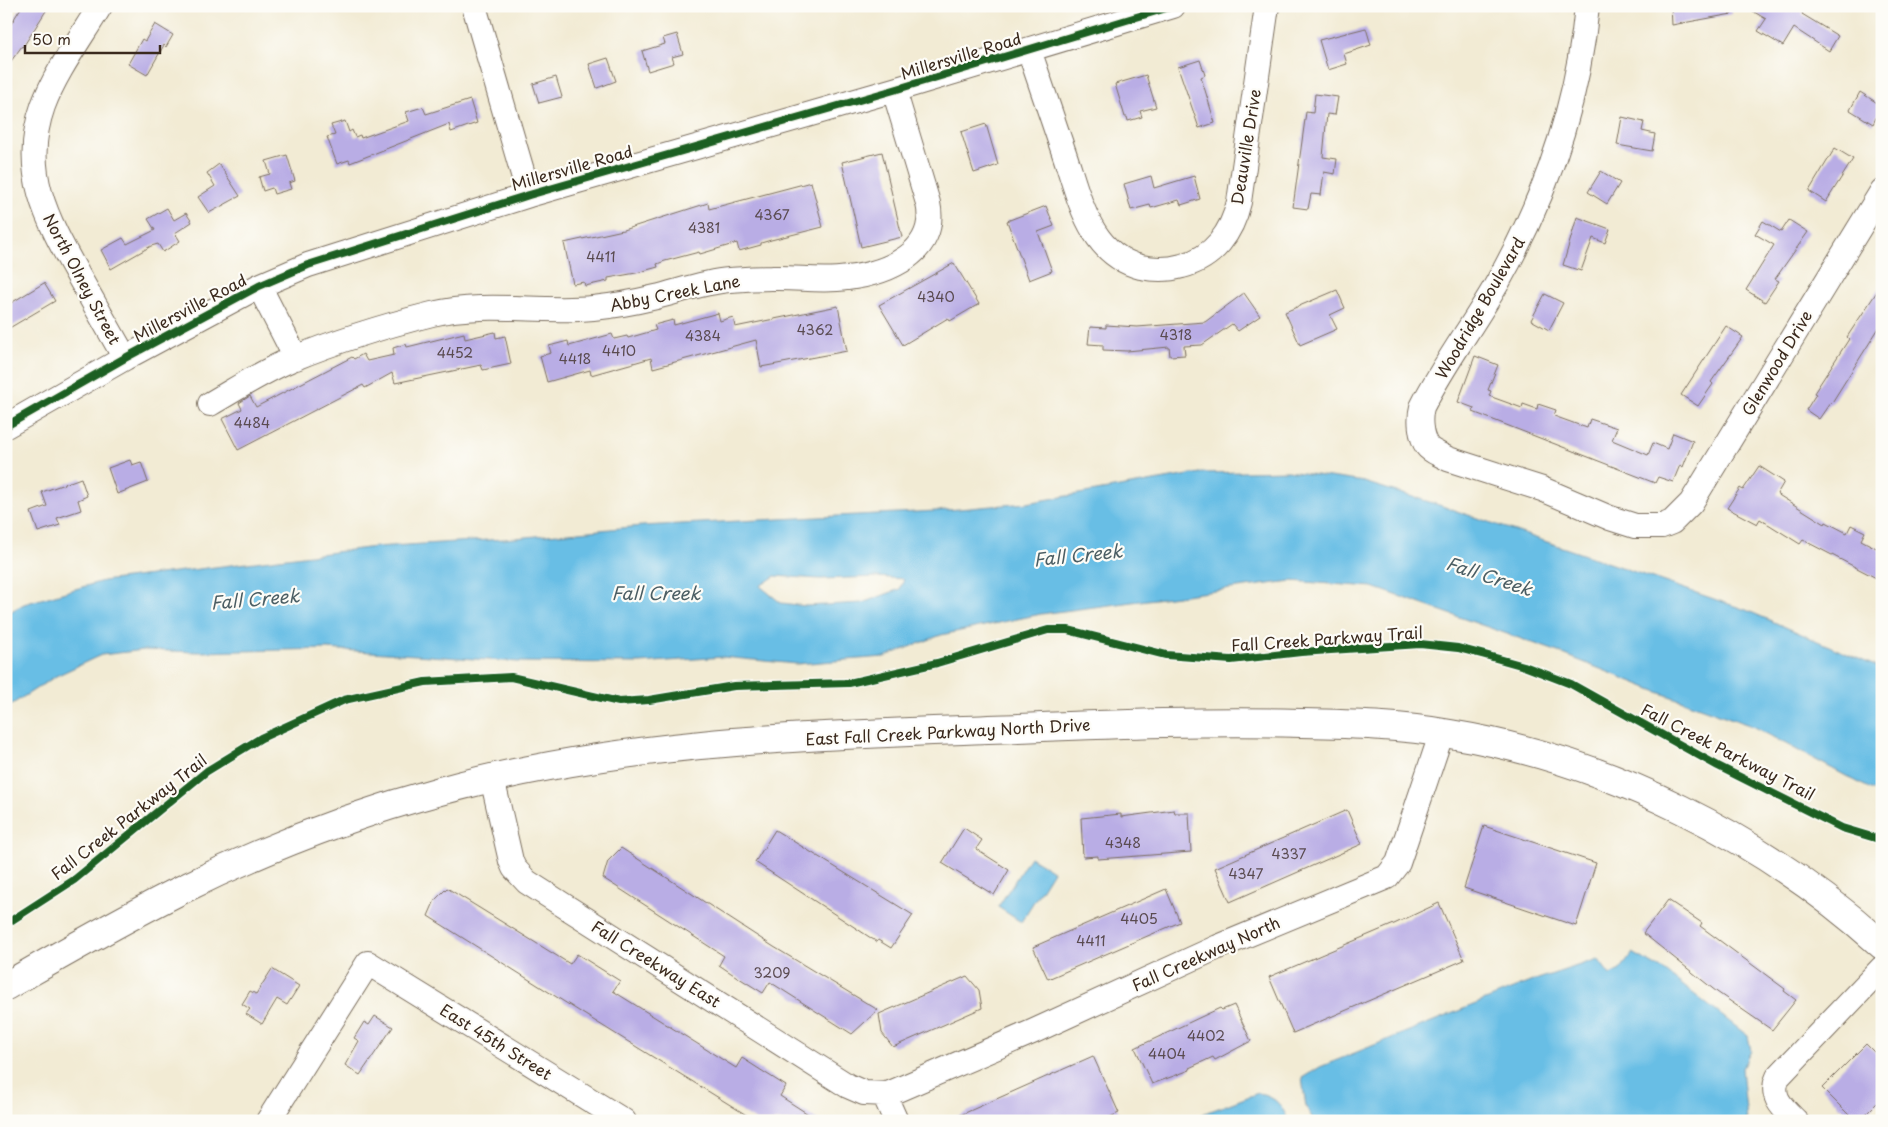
<svg xmlns="http://www.w3.org/2000/svg" width="1888" height="1127" font-family="'Playpen Sans',sans-serif">
	<style>
		.water { fill: #68bee5; stroke: #527482; fill-rule: evenodd }
		.building { fill: #b9ade5 }
		.lines { fill: none; stroke-linecap: round; stroke-linejoin: round }
		.minor-casing { stroke: #7b6e5e; stroke-width: 26 }
		.major-casing { stroke: #7b6e5e; stroke-width: 30 }
		.minor { stroke: #fff; stroke-width: 24 }
		.major { stroke: #fff; stroke-width: 28 }
		.cycleway-casing { stroke: #fdfcf7; stroke-width: 11 }
		.cycleway { stroke: #1b5e20; stroke-width: 8 }
		.labels { text-anchor: middle; stroke-width: 4.5; stroke-linejoin: round; paint-order: stroke }
		.number-label { font-size: 14px; fill: #5a4b50 }
		.street-label { font-size: 16px; fill: #3b2a1e; stroke: #fdfcf7 }
		.water-label { font-size: 18px; font-style: italic; fill: #4b5e64; stroke: #fdfcf7 }
	</style>
	<rect width="100%" height="100%" fill="#fdfcf7"/>
	<filter id="ink" filterUnits="userSpaceOnUse"><feTurbulence type="fractalNoise" baseFrequency=".02" numOctaves="2"/><feDisplacementMap in="SourceGraphic" scale="10" xChannelSelector="R" yChannelSelector="G"/><feConvolveMatrix kernelMatrix="1 2 1 2 8 2 1 2 1" color-interpolation-filters="sRGB"/></filter>
	<filter id="wash" filterUnits="userSpaceOnUse"><feTurbulence type="fractalNoise" baseFrequency=".0096" numOctaves="4" result="noise"/><feDisplacementMap in="SourceGraphic" scale="20" xChannelSelector="R" yChannelSelector="G"/><feGaussianBlur stdDeviation="1.12" result="paint"/><feColorMatrix in="noise" values="0 0 0 0 0 0 0 0 0 0 0 0 0 0 0 0 0 1.4 0 .05"/><feComposite in="paint" operator="in"/></filter>
	<g filter="url(#wash)">
		<rect width="100%" height="100%" fill="#f2ebd4"/>
		<path class="water" d="M 1288,471 L 1364,482 L 1439,505 L 1746,610 L 1882,669 L 1882,795 L 1752,726 L 1658,692 L 1553,650 L 1373,587 L 1291,581 L 1041,614 L 941,635 L 884,657 L 796,664 L 723,657 L 640,663 L 519,662 L 327,649 L 198,652 L 144,650 L 101,655 L 56,676 L 6,708 L 6,614 L 24,604 L 103,581 L 375,547 L 505,539 L 642,526 L 936,511 L 1027,503 L 1200,473 ZM 775,576 L 820,579 L 877,577 L 904,579 L 900,589 L 862,603 L 806,606 L 781,603 L 760,586 Z
			M 1030,857 L 1053,871 L 1021,922 L 998,907 Z
			M 1633,953 L 1663,970 L 1748,1036 L 1751,1051 L 1742,1068 L 1747,1121 L 1381,1121 C 1374,1117 1326,1121 1314,1121 L 1306,1107 L 1302,1078 L 1320,1067 L 1535,980 L 1598,959 L 1610,975 L 1620,970 Z
			M 1258,1093 C 1274,1095 1283,1106 1288,1121 L 1196,1121 L 1200,1115 Z"/>
		<g id="blocks">
			<path class="building" d="M 22,6 L 49,6 L 23,47 L 22,46 L 6,68 L 6,32 Z
				M 1671,6 L 1731,6 L 1732,14 L 1672,25 Z
				M 1744,6 L 1807,6 L 1802,14 L 1838,36 L 1829,51 L 1794,28 L 1783,46 L 1758,31 L 1766,19 Z
				M 155,24 L 173,35 L 166,47 L 164,45 L 147,75 L 128,64 L 142,39 L 145,41 Z
				M 1366,28 L 1371,45 L 1344,54 L 1347,64 L 1328,70 L 1319,40 Z
				M 677,34 L 683,54 L 672,57 L 674,63 L 648,71 L 642,51 L 665,44 L 663,38 Z
				M 608,58 L 616,81 L 597,88 L 589,64 Z
				M 1200,60 L 1205,75 L 1201,77 L 1215,123 L 1199,128 L 1178,67 Z
				M 1146,75 L 1156,107 L 1140,111 L 1142,117 L 1128,121 L 1127,117 L 1125,117 L 1115,84 Z
				M 556,77 L 562,97 L 539,103 L 533,84 Z
				M 1860,92 L 1882,106 L 1873,124 L 1850,110 Z
				M 1315,94 L 1338,97 L 1335,115 L 1327,114 L 1323,157 L 1337,159 L 1335,174 L 1324,172 L 1321,195 L 1311,194 L 1308,209 L 1293,207 L 1306,112 L 1313,113 Z
				M 470,100 L 477,123 L 451,132 L 449,124 L 368,156 L 350,163 L 349,160 L 337,164 L 327,137 L 335,135 L 331,125 L 345,121 L 349,132 L 352,130 L 355,137 L 360,135 L 361,138 L 409,121 L 406,112 L 423,107 L 426,114 Z
				M 1622,117 L 1644,122 L 1642,131 L 1655,134 L 1652,151 L 1617,145 Z
				M 986,124 L 998,165 L 974,173 L 961,132 Z
				M 1835,148 L 1853,159 L 1826,202 L 1809,191 Z
				M 882,152 L 902,237 L 861,247 L 842,162 Z
				M 287,155 L 295,181 L 289,183 L 291,189 L 274,194 L 272,188 L 263,191 L 259,177 L 270,174 L 266,161 Z
				M 219,164 L 240,196 L 209,213 L 198,197 L 215,186 L 207,173 Z
				M 1601,171 L 1620,183 L 1607,204 L 1588,192 Z
				M 1151,176 L 1154,188 L 1194,176 L 1200,199 L 1181,205 L 1179,200 L 1151,208 L 1150,205 L 1131,210 L 1124,184 Z
				M 811,182 L 823,227 L 771,240 L 761,243 L 761,245 L 739,251 L 737,243 L 700,254 L 699,252 L 665,261 L 657,264 L 658,267 L 636,273 L 608,278 L 608,281 L 585,286 L 584,282 L 573,284 L 564,243 L 623,230 L 708,203 L 709,209 Z
				M 1046,206 L 1054,226 L 1038,232 L 1052,271 L 1029,280 L 1007,221 Z
				M 167,208 L 174,220 L 186,213 L 192,222 L 175,233 L 180,241 L 163,252 L 158,244 L 151,246 L 111,269 L 101,250 L 123,238 L 127,244 L 155,230 L 148,219 Z
				M 1577,217 L 1610,229 L 1605,243 L 1593,238 L 1581,271 L 1563,265 Z
				M 1789,220 L 1808,232 L 1775,279 L 1779,281 L 1765,302 L 1746,290 L 1774,245 L 1755,234 L 1763,221 L 1781,232 Z
				M 954,263 L 979,304 L 950,321 L 948,318 L 903,345 L 879,305 Z
				M 44,283 L 55,301 L 6,330 L 6,306 Z
				M 1882,284 L 1882,323 L 1831,404 L 1830,403 L 1819,419 L 1806,410 L 1816,394 L 1814,393 L 1849,339 L 1847,337 Z
				M 1337,290 L 1345,308 L 1330,315 L 1337,329 L 1300,345 L 1285,312 Z
				M 1244,293 L 1260,316 L 1238,331 L 1232,324 L 1202,345 L 1184,346 L 1185,355 L 1170,356 L 1169,347 L 1127,351 L 1103,350 L 1103,345 L 1088,344 L 1090,327 L 1106,328 L 1106,325 L 1137,327 L 1205,322 Z
				M 1545,294 L 1563,303 L 1549,330 L 1531,320 Z
				M 838,306 L 847,351 L 761,367 L 756,340 L 653,368 L 651,358 L 591,375 L 590,370 L 547,382 L 540,356 L 551,353 L 549,346 L 568,341 L 569,346 L 612,334 L 614,339 L 627,336 L 628,338 L 656,330 L 654,325 L 673,320 L 674,325 L 718,313 L 720,321 L 733,317 L 735,327 Z
				M 1726,326 L 1743,337 L 1711,382 L 1713,384 L 1698,406 L 1681,395 Z
				M 495,332 L 496,338 L 505,336 L 511,364 L 483,370 L 481,365 L 395,383 L 392,373 L 365,388 L 363,385 L 238,450 L 222,419 L 242,409 L 239,403 L 250,396 L 256,407 L 352,357 L 354,359 L 363,354 L 367,361 L 394,355 L 393,348 L 406,344 L 407,347 L 464,333 L 465,339 Z
				M 1475,356 L 1498,365 L 1488,390 L 1491,391 L 1489,396 L 1522,408 L 1523,404 L 1537,409 L 1538,404 L 1556,410 L 1554,416 L 1587,428 L 1590,419 L 1617,428 L 1612,440 L 1648,455 L 1653,443 L 1667,449 L 1673,433 L 1693,441 L 1683,467 L 1680,465 L 1673,482 L 1658,477 L 1655,483 L 1473,412 L 1474,408 L 1458,402 Z
				M 130,460 L 132,465 L 141,462 L 148,482 L 117,494 L 108,468 Z
				M 1759,466 L 1784,482 L 1777,494 L 1825,524 L 1826,522 L 1847,533 L 1851,525 L 1865,532 L 1861,540 L 1882,551 L 1882,581 L 1803,540 L 1800,544 L 1760,519 L 1757,524 L 1727,508 L 1740,488 L 1743,490 Z
				M 81,478 L 87,496 L 78,500 L 81,510 L 57,518 L 60,525 L 38,532 L 31,512 L 47,506 L 42,492 Z
				M 1174,810 L 1175,813 L 1189,813 L 1191,852 L 1098,859 L 1098,856 L 1083,857 L 1081,818 L 1121,814 L 1121,817 Z
				M 1347,810 L 1362,844 L 1230,902 L 1215,868 Z
				M 1484,826 L 1596,863 L 1576,926 L 1464,888 Z
				M 964,828 L 982,840 L 976,849 L 1009,870 L 994,895 L 942,863 Z
				M 775,830 L 913,915 L 891,948 L 878,940 L 877,942 L 755,862 Z
				M 621,848 L 774,947 L 878,1010 L 852,1034 L 770,982 L 763,993 L 731,973 L 719,965 L 724,956 L 603,878 L 608,861 Z
				M 447,888 L 570,964 L 577,954 L 620,981 L 613,991 L 736,1068 L 742,1058 L 767,1074 L 786,1086 L 780,1096 L 819,1121 L 756,1121 L 582,1013 L 428,916 L 435,900 Z
				M 1166,889 L 1180,922 L 1048,979 L 1033,947 Z
				M 1668,900 L 1702,923 L 1700,926 L 1785,989 L 1784,991 L 1796,1000 L 1772,1030 L 1717,992 L 1643,933 Z
				M 1439,903 L 1464,960 L 1293,1033 L 1269,977 L 1394,924 Z
				M 272,969 L 299,986 L 287,1005 L 277,999 L 262,1024 L 246,1014 L 250,1009 L 242,1004 L 250,991 L 256,994 Z
				M 967,976 L 979,990 L 982,1008 L 893,1047 L 882,1033 L 879,1014 Z
				M 1234,1005 L 1251,1041 L 1215,1060 L 1213,1057 L 1189,1068 L 1190,1070 L 1152,1084 L 1135,1048 L 1220,1008 L 1222,1010 Z
				M 375,1016 L 393,1027 L 360,1075 L 345,1065 L 359,1041 L 354,1038 L 364,1022 L 369,1025 Z
				M 1866,1044 L 1882,1060 L 1882,1098 L 1859,1121 L 1855,1121 L 1822,1088 Z
				M 1093,1056 L 1119,1113 L 1101,1121 L 947,1121 Z"/>
		</g>
	</g>
	<g filter="url(#ink)">
		<use href="#blocks" fill-opacity="0" stroke="#7b6e5e" stroke-width="1"/>
		<g class="lines">
			<g class="minor-casing">
				<path id="minor" d="M 100,6 C 81,38 56,71 43,106 C 20,171 47,219 78,275 C 94,303 109,330 125,358
					M 474,6 L 529,195
					M 1587,6 C 1578,102 1546,196 1499,280 C 1475,323 1444,363 1422,407 C 1419,418 1420,436 1427,446 C 1431,452 1442,455 1448,459 L 1542,489 L 1610,518 L 1635,526 L 1662,526 L 1672,522 L 1691,503 L 1882,191
					M 1029,50 C 1040,83 1052,117 1063,150 C 1079,195 1088,254 1141,267 C 1155,270 1168,270 1182,266 C 1214,258 1232,232 1239,202 L 1267,6
					M 259,286 L 296,358
					M 210,404 C 236,389 262,372 290,360 C 336,341 384,326 432,314 C 486,301 540,313 593,308 C 614,306 635,302 656,297 C 680,291 704,282 729,280 C 743,279 758,278 772,278 C 797,277 822,282 847,278 C 887,273 939,253 928,203 L 894,90
					M 6,426 L 125,358 L 259,286 L 308,265 L 529,195 L 894,90 L 1173,6
					M 492,778 L 511,861 L 514,868 L 527,882 L 848,1086 L 864,1093 L 888,1094 L 1032,1032 L 1218,947 L 1387,877 L 1398,863 L 1442,732
					M 884,1094 L 896,1121
					M 268,1121 L 368,963 L 624,1121
					M 1796,1121 C 1783,1108 1769,1097 1778,1077 L 1882,968"/>
			</g>
			<g class="major-casing">
				<path id="major" d="M 6,986 C 64,953 121,920 181,890 C 264,849 351,815 440,791 C 610,744 788,736 963,730 C 1076,726 1188,720 1301,723 C 1350,724 1401,725 1450,734 C 1609,760 1763,838 1882,945"/>
			</g>
			<use href="#minor" class="minor"/>
			<use href="#major" class="major"/>
			<g class="cycleway-casing">
				<path id="cycleway" d="M 6,426 L 125,358 L 259,286 L 308,265 L 529,195 L 894,90 L 1173,6
					M 6,924 L 74,880 L 207,771 L 261,738 L 344,700 L 425,682 L 511,677 L 619,702 L 649,700 L 734,686 L 849,683 L 937,663 L 1048,630 L 1068,630 L 1166,655 L 1231,660 L 1301,652 L 1420,644 L 1458,648 L 1485,655 L 1524,666 L 1571,684 L 1718,766 L 1842,828 L 1882,840"/>
			</g>
			<use href="#cycleway" class="cycleway"/>
		</g>
	</g>
	<g class="labels">
		<g class="number-label">
			<text x="772" y="220">4367</text>
			<text x="704" y="233">4381</text>
			<text x="601" y="262">4411</text>
			<text x="936" y="302">4340</text>
			<text x="815" y="335">4362</text>
			<text x="1176" y="340">4318</text>
			<text x="703" y="341">4384</text>
			<text x="619" y="356">4410</text>
			<text x="455" y="358">4452</text>
			<text x="575" y="364">4418</text>
			<text x="252" y="428">4484</text>
			<text x="1123" y="848">4348</text>
			<text x="1289" y="859">4337</text>
			<text x="1246" y="879">4347</text>
			<text x="1139" y="924">4405</text>
			<text x="1091" y="946">4411</text>
			<text x="772" y="978">3209</text>
			<text x="1206" y="1041">4402</text>
			<text x="1167" y="1059">4404</text>
		</g>
		<g class="street-label">
			<text transform="translate(961 56) rotate(-17)" y="6">Millersville Road</text>
			<text transform="translate(1246 147) rotate(-81)" y="6">Deauville Drive</text>
			<text transform="translate(572 168) rotate(-16)" y="6">Millersville Road</text>
			<text transform="translate(82 279) rotate(62)" y="6">North Olney Street</text>
			<text transform="translate(675 293) rotate(-11)" y="6">Abby Creek Lane</text>
			<text transform="translate(190 308) rotate(-28)" y="6">Millersville Road</text>
			<text transform="translate(1480 308) rotate(-60)" y="6">Woodridge Boulevard</text>
			<text transform="translate(1777 363) rotate(-59)" y="6">Glenwood Drive</text>
			<text transform="translate(1327 639) rotate(-4)" y="6">Fall Creek Parkway Trail</text>
			<text transform="translate(948 732) rotate(-3)" y="6">East Fall Creek Parkway North Drive</text>
			<text transform="translate(1728 752) rotate(27)" y="6">Fall Creek Parkway Trail</text>
			<text transform="translate(129 817) rotate(-38)" y="6">Fall Creek Parkway Trail</text>
			<text transform="translate(1206 954) rotate(-24)" y="6">Fall Creekway North</text>
			<text transform="translate(656 964) rotate(32)" y="6">Fall Creekway East</text>
			<text transform="translate(496 1042) rotate(32)" y="6">East 45th Street</text>
		</g>
		<g class="water-label">
			<text transform="translate(1078 556) rotate(-6)" y="6">Fall Creek</text>
			<text transform="translate(1489 577) rotate(18)" y="6">Fall Creek</text>
			<text x="656" y="600">Fall Creek</text>
			<text transform="translate(255 600) rotate(-5)" y="6">Fall Creek</text>
		</g>
	</g>
	<rect width="1888" height="1127" fill="none" stroke="#fdfcf7" stroke-width="25"/>
	<path d="M25 45v8h135v-8" fill="none" stroke="#3b2a1e" stroke-width="2.5"/>
	<text x="32" y="45" font-size="15" fill="#3b2a1e" stroke="#fdfcf7" stroke-width="4" paint-order="stroke">50 m</text>
</svg>
